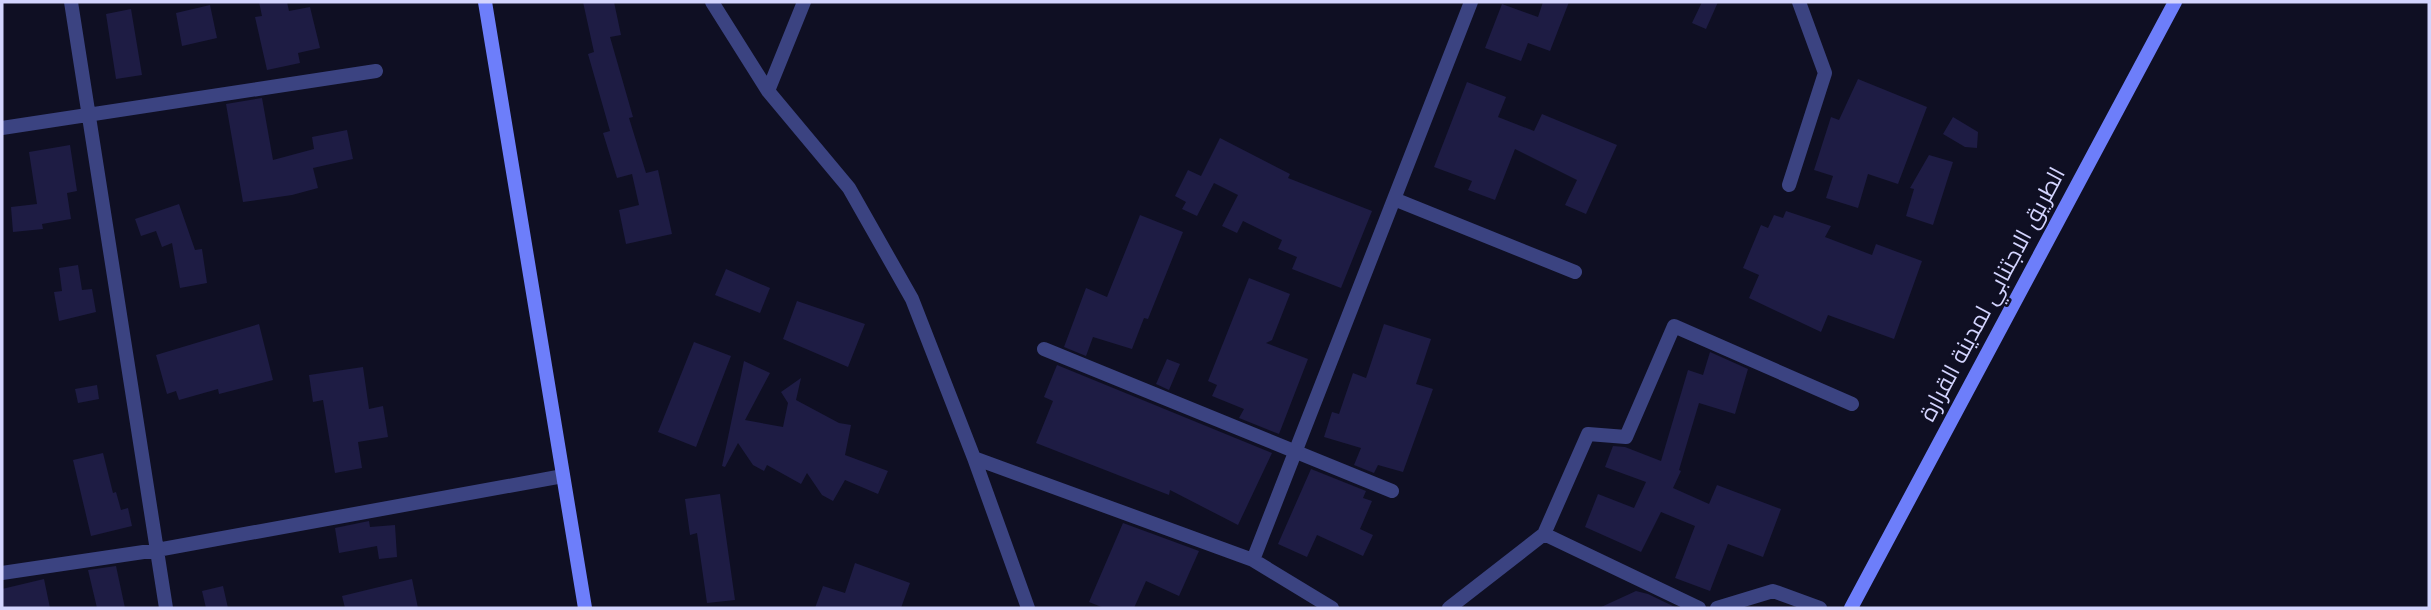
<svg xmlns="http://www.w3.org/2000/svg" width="2431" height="610" font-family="'Open Sans',Cairo,sans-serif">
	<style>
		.building { fill: #1e1c44 }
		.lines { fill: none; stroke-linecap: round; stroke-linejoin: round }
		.street { stroke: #3b4381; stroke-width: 14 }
		.secondary { stroke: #6d7efa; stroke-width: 14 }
		.labels { text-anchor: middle; stroke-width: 5; stroke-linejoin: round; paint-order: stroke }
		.street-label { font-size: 23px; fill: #d3d4fe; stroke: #0f0f23 }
	</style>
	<rect width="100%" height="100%" fill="#0f0f23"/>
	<path class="building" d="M 259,2 L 287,2 L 289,11 L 310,7 L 320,48 L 298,53 L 300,63 L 267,70 L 255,17 L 262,16 Z
		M 583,2 L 614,2 L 621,35 L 610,37 L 633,117 L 629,118 L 646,173 L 658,170 L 672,234 L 626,244 L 619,210 L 639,205 L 632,174 L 617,178 L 603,133 L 610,131 L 588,54 L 594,52 Z
		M 1543,2 L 1569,2 L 1550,51 L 1528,43 L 1521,61 L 1485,48 L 1502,4 L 1538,17 Z
		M 1702,2 L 1718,2 L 1706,29 L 1692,23 Z
		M 210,5 L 217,38 L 182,46 L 176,13 Z
		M 131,9 L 142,75 L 116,79 L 106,14 Z
		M 1858,79 L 1927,107 L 1898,184 L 1868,174 L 1858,208 L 1826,198 L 1833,176 L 1814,170 L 1831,117 L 1839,120 Z
		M 1467,82 L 1506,97 L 1498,117 L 1534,131 L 1542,114 L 1617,145 L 1586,214 L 1565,205 L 1577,180 L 1515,149 L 1495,200 L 1468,190 L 1472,181 L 1434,167 Z
		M 262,98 L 273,160 L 314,149 L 312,137 L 347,130 L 353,159 L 313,168 L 318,188 L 292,195 L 243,202 L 226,104 Z
		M 1953,117 L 1978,132 L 1977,148 L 1965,147 L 1943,134 Z
		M 1220,138 L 1290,174 L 1288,178 L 1372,211 L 1341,288 L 1292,269 L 1297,257 L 1278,249 L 1282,240 L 1243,221 L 1237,233 L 1222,226 L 1238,195 L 1214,183 L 1197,216 L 1182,209 L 1186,202 L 1175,196 L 1188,170 L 1201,176 Z
		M 70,145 L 77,191 L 67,193 L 71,219 L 42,224 L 43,229 L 13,232 L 11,207 L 37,204 L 29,152 Z
		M 1929,155 L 1953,162 L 1933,225 L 1906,216 L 1914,189 L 1910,188 Z
		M 179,204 L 195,250 L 202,249 L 207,283 L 180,288 L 172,243 L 162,247 L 156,231 L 141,236 L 135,219 Z
		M 1786,211 L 1831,226 L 1825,237 L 1872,255 L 1876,244 L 1922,261 L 1894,339 L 1828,315 L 1821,332 L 1749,298 L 1759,275 L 1743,268 L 1761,225 L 1768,228 L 1774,215 L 1783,218 Z
		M 1140,215 L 1183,232 L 1148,319 L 1144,318 L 1132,349 L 1093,337 L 1086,356 L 1064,347 L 1086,288 L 1107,297 Z
		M 78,265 L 82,290 L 92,289 L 96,312 L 59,321 L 54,292 L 62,291 L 59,268 Z
		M 726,269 L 770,288 L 760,313 L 715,295 Z
		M 1249,278 L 1290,294 L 1272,340 L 1266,343 L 1308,359 L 1279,434 L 1239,418 L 1244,409 L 1212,396 L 1217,385 L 1208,381 Z
		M 797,301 L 865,324 L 848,367 L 783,339 Z
		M 259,324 L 273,380 L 219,394 L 218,389 L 179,400 L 176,391 L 167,394 L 156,355 Z
		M 1384,324 L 1431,339 L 1416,384 L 1433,389 L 1403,472 L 1378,465 L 1374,473 L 1354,465 L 1361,448 L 1324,437 L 1332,412 L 1339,414 L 1353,373 L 1366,378 Z
		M 694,342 L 731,356 L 696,447 L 658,432 Z
		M 1710,352 L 1748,369 L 1735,414 L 1699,403 L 1679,470 L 1681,471 L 1673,488 L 1709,504 L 1717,485 L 1781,509 L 1763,557 L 1728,544 L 1710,591 L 1675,578 L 1695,526 L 1661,512 L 1641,552 L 1585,527 L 1598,494 L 1634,508 L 1646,482 L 1605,467 L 1613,446 L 1625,447 L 1661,461 L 1688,370 L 1703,375 Z
		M 1167,359 L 1180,364 L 1169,390 L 1156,384 Z
		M 744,361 L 770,373 L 745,420 L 783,427 L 788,403 L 781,392 L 801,378 L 796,400 L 839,423 L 851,425 L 845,455 L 888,471 L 878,494 L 845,480 L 833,501 L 822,495 L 807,473 L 801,484 L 767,465 L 764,471 L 753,465 L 738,443 L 725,467 L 722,466 Z
		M 1057,365 L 1272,453 L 1238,525 L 1170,490 L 1169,495 L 1036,443 L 1053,401 L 1044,397 Z
		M 363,367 L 369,409 L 383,406 L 388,437 L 358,442 L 362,468 L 335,473 L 323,400 L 313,402 L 309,375 Z
		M 97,385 L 99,399 L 78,403 L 75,389 Z
		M 103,453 L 113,493 L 116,492 L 121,510 L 128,508 L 132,526 L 91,536 L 73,460 Z
		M 1311,469 L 1366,491 L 1363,498 L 1372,501 L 1360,529 L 1373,535 L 1363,556 L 1317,535 L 1307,557 L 1278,544 Z
		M 720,494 L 735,600 L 707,603 L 697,533 L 690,535 L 685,499 Z
		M 369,521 L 370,527 L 395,525 L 397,557 L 379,559 L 377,546 L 339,553 L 335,528 Z
		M 1123,523 L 1199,551 L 1179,596 L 1146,581 L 1134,608 L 1104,608 L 1089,602 Z
		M 855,563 L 910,583 L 901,608 L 815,608 L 823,586 L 845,593 Z
		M 116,566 L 125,608 L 97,608 L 88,570 Z
		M 44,579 L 50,608 L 2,608 L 2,589 Z
		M 412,579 L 418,608 L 345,608 L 342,596 Z
		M 223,586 L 228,608 L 206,608 L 202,591 Z
		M 1636,591 L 1648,594 L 1677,608 L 1599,608 Z"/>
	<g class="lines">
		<path class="street" d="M 71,2 L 166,608
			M 712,2 L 768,91 L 849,188 L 912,299 L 974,458 L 1028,608
			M 768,91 L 804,2
			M 2,128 L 376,71
			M 1789,185 L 1825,73 L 1799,2
			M 1394,199 L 1575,272
			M 1044,349 L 1392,491
			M 974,458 L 1253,560 L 1332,608
			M 1544,534 L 1588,434 L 1626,437 L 1674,326 L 1852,404
			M 1253,560 L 1471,2
			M 2,573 L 157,550 L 563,476
			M 1449,608 L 1544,534 L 1699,608
			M 1717,608 L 1773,591 L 1820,608"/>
		<path class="secondary" d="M 485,2 L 585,608
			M 1851,608 L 2175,2"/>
	</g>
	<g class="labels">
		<g class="street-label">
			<text transform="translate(1992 294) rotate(-62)" y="8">الطريق الاجتنابي لمدينة القرارة</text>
		</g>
	</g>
	<rect width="2431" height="610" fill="none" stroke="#d3d4fe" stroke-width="7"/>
</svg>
